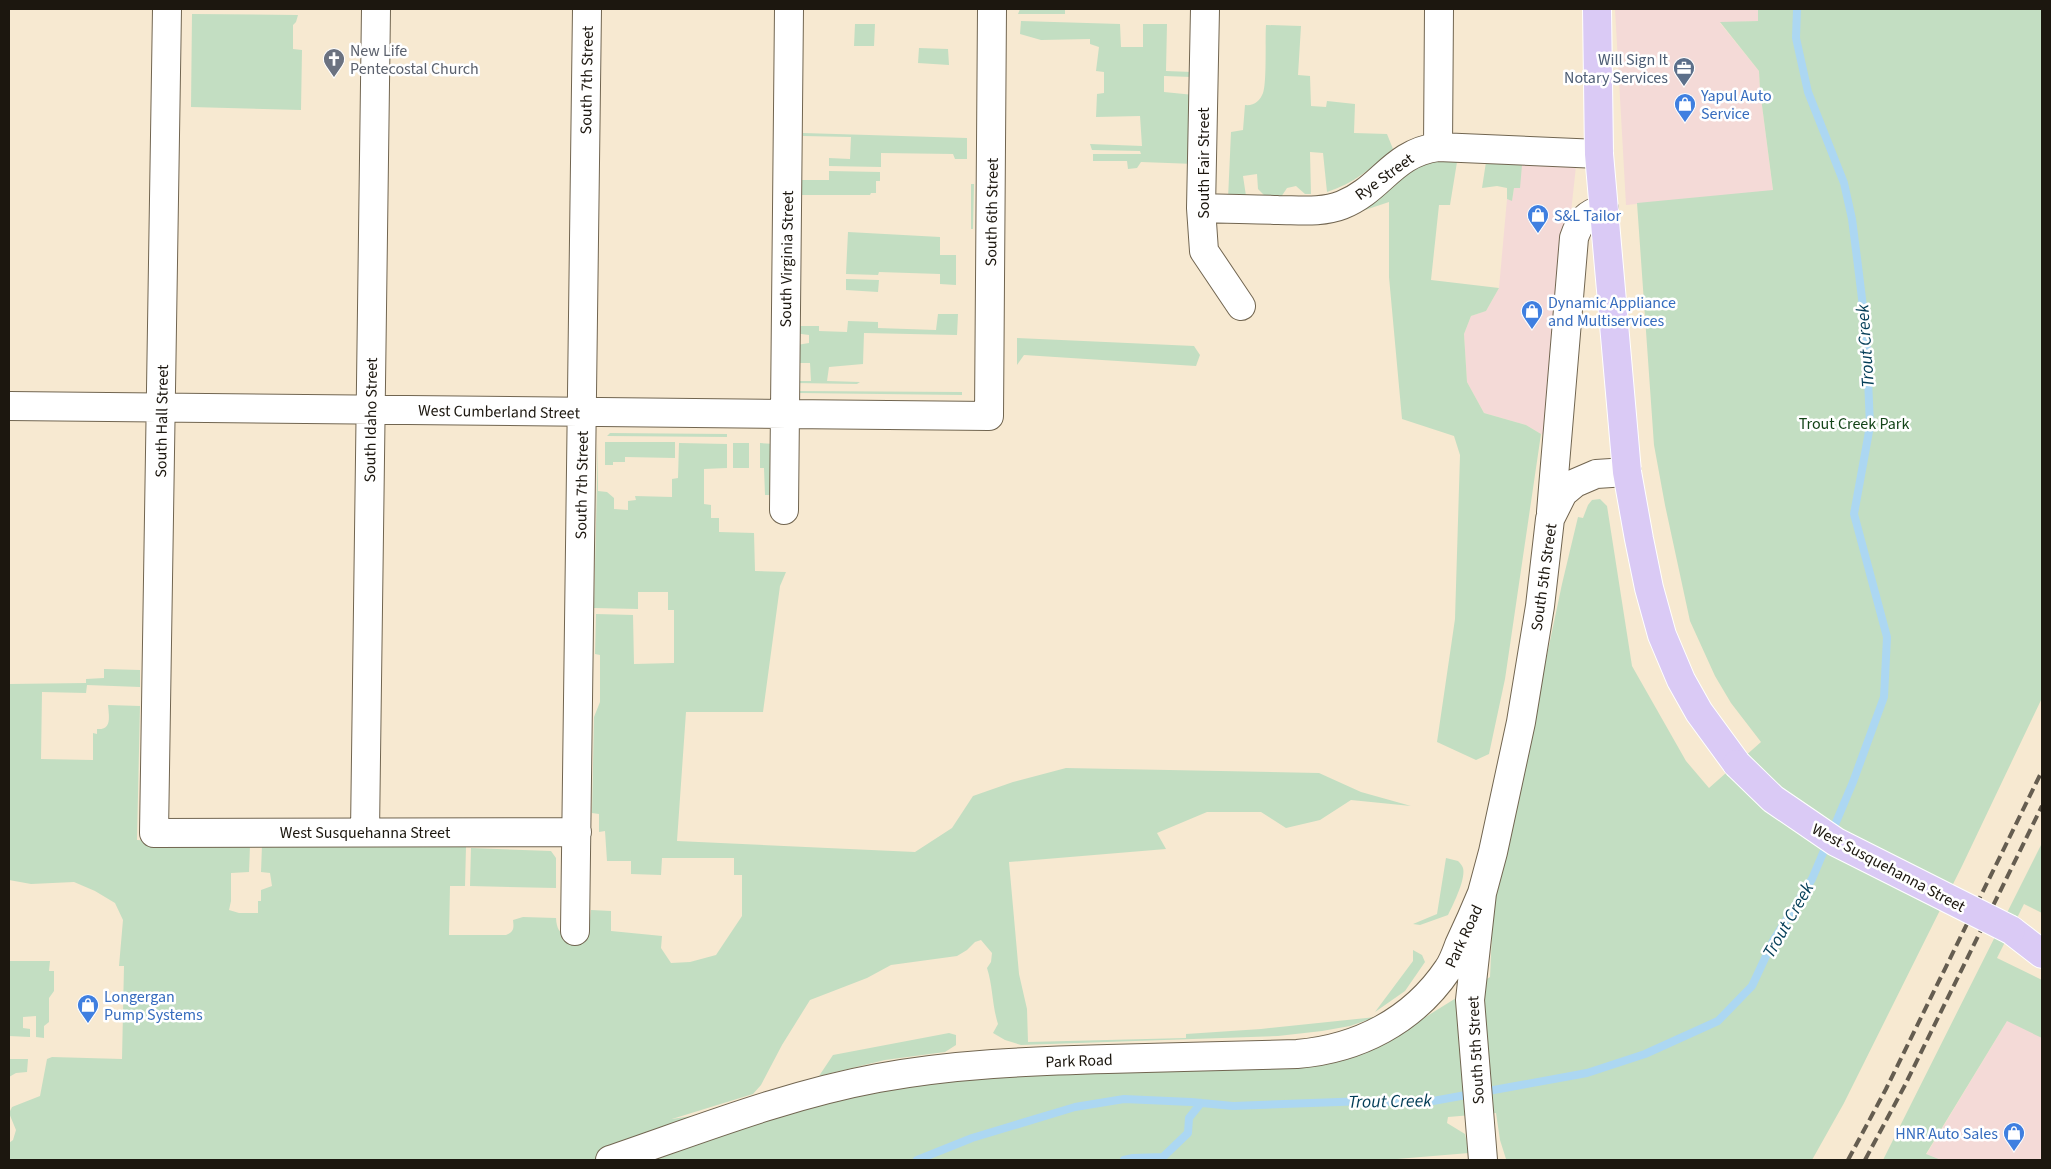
<svg xmlns="http://www.w3.org/2000/svg" width="2051" height="1169" font-family="'Source Sans 3',sans-serif">
	<style>
		.commercial { fill: #f4dad7 }
		.green { fill: #c3dec2 }
		.lines { fill: none; stroke-linecap: round; stroke-linejoin: round }
		.stream { stroke: #acd7f2; stroke-width: 8 }
		.minor-casing { stroke: #716550; stroke-width: 30 }
		.major-casing { stroke: #fff; stroke-width: 30 }
		.minor { stroke: #fff; stroke-width: 28 }
		.major { stroke: #dacaf5; stroke-width: 28 }
		.rail { stroke: #655d50; stroke-width: 4; stroke-dasharray: 10 5; stroke-linecap: butt }
		.major-bridge-casing { stroke: #fff; stroke-width: 30; stroke-linecap: butt }
		.major-bridge { stroke: #dacaf5; stroke-width: 28 }
		.labels { text-anchor: middle; stroke-width: 5; stroke-linejoin: round; paint-order: stroke }
		.worship-label { font-size: 16px; fill: #5b616d; stroke: #fff; text-anchor: start }
		.service-label { font-size: 16px; fill: #4e5e75; stroke: #fff; text-anchor: end }
		.street-label { font-size: 16px; fill: #1c170f; stroke: #fff }
		.shop-label { font-size: 16px; fill: #366cbe; stroke: #fff; text-anchor: start }
		.park-label { font-size: 16px; fill: #144418; stroke: #fff }
		.water-label { font-size: 18px; font-style: italic; fill: #033d57; stroke: #fff }
	</style>
	<rect width="100%" height="100%" fill="#f7e9d1"/>
	<path class="commercial" d="M 1615,9 L 1758,9 L 1758,21 L 1720,23 L 1759,71 L 1760,90 L 1773,191 L 1626,205 Z
		M 1519,161 L 1576,166 L 1547,434 L 1541,434 L 1526,425 L 1484,413 L 1467,382 L 1464,334 L 1471,316 L 1486,311 L 1499,288 L 1507,199 L 1512,200 Z
		M 2042,990 L 2042,1160 L 1923,1160 L 2007,1021 Z"/>
	<path class="green" d="M 1020,9 L 1065,9 L 1065,14 L 1018,14 Z
		M 1758,9 L 2042,9 L 2042,698 L 1962,866 L 1844,1103 L 1812,1160 L 1505,1160 L 1506,1159 L 1500,1140 L 1496,1113 L 1448,1117 L 1447,1123 L 1465,1134 L 1469,1153 L 1385,1160 L 9,1160 L 9,1143 L 13,1140 L 16,1130 L 9,1113 L 12,1107 L 40,1096 L 47,1059 L 52,1057 L 122,1059 L 124,966 L 119,966 L 123,920 L 115,903 L 95,891 L 74,882 L 31,884 L 9,880 L 9,684 L 86,683 L 86,679 L 104,678 L 104,669 L 140,670 L 140,687 L 87,685 L 86,693 L 42,692 L 41,759 L 93,760 L 93,733 L 97,734 L 97,729 C 112,730 109,717 108,705 L 140,706 L 137,840 L 250,846 L 249,872 L 231,873 L 231,901 L 229,910 L 239,913 L 258,913 L 258,901 L 261,901 L 261,890 L 272,886 L 270,873 L 261,872 L 262,845 L 466,847 L 465,886 L 450,886 L 449,935 L 506,935 C 514,932 514,928 513,920 L 523,917 L 556,918 C 557,939 569,936 586,937 L 589,931 L 591,910 L 611,911 L 611,931 L 662,936 L 661,948 L 671,963 L 690,962 L 716,955 L 742,916 L 742,875 L 734,875 L 734,858 L 662,858 L 661,875 L 631,874 L 631,861 L 607,861 L 605,831 L 599,832 L 599,814 L 592,813 L 594,717 L 600,702 L 600,655 L 595,654 L 596,614 L 633,615 L 634,664 L 674,663 L 674,610 L 668,610 L 668,592 L 638,592 L 638,609 L 594,608 L 598,442 L 598,491 L 607,492 L 614,498 L 614,509 L 628,510 L 628,501 L 636,500 L 635,496 L 672,497 L 672,479 L 678,478 L 679,443 L 727,444 L 727,468 L 704,469 L 704,504 L 711,505 L 711,518 L 719,518 L 719,532 L 754,533 L 755,571 L 786,572 L 780,586 L 763,712 L 686,712 L 677,841 L 915,852 L 952,828 L 973,796 L 1013,782 L 1066,768 L 1319,773 L 1361,792 L 1411,806 L 1351,800 L 1320,820 L 1286,828 L 1261,812 L 1207,812 L 1157,833 L 1166,849 L 1009,862 L 1019,974 L 1027,1009 L 1028,1042 L 1186,1038 L 1186,1034 L 1261,1029 L 1376,1017 L 1350,1026 L 1322,1031 L 1278,1036 L 1021,1045 L 1005,1040 L 993,1033 L 998,1024 C 992,1005 993,987 987,968 L 991,962 L 992,953 L 981,940 L 975,942 L 967,950 L 957,956 L 891,965 L 867,978 L 810,1000 L 782,1045 L 761,1085 L 753,1094 L 672,1119 L 963,1074 L 1382,1044 L 1490,977 L 1493,911 L 1562,584 L 1578,517 L 1583,518 L 1588,505 L 1592,500 L 1600,499 L 1607,506 L 1632,666 L 1686,761 L 1709,788 L 1761,742 L 1731,703 L 1715,676 L 1690,621 L 1665,505 L 1654,445 L 1637,203 L 1773,190 L 1760,90 L 1759,71 L 1720,22 L 1758,21 Z
		M 192,14 L 298,15 L 296,22 L 293,25 L 293,49 L 302,50 L 301,110 L 191,107 Z
		M 1021,21 L 1120,24 L 1121,47 L 1143,47 L 1143,24 L 1167,24 L 1166,71 L 1192,72 L 1191,77 L 1164,76 L 1164,92 L 1194,95 L 1195,164 L 1141,162 L 1137,168 L 1128,169 L 1127,161 L 1093,161 L 1093,154 L 1141,154 L 1140,151 L 1092,150 L 1090,144 L 1142,146 L 1140,116 L 1096,117 L 1097,94 L 1104,93 L 1104,72 L 1096,71 L 1099,47 L 1090,44 L 1090,39 L 1041,40 L 1020,34 Z
		M 855,24 L 875,24 L 874,46 L 854,46 Z
		M 1266,25 L 1301,26 L 1298,75 L 1310,76 L 1311,106 L 1326,107 L 1327,101 L 1355,104 L 1354,133 L 1387,134 L 1393,149 C 1373,167 1353,184 1327,192 L 1323,153 L 1310,152 L 1311,194 L 1305,194 L 1296,186 L 1287,188 L 1281,197 L 1264,195 L 1258,189 L 1257,174 L 1243,176 L 1246,196 L 1228,199 L 1231,132 L 1243,130 L 1245,105 C 1254,106 1260,101 1263,93 C 1267,83 1265,38 1266,25 Z
		M 919,48 L 948,49 L 949,65 L 918,63 Z
		M 803,133 L 967,138 L 967,159 L 955,159 L 953,154 L 881,153 L 881,167 L 829,166 L 829,158 L 850,159 L 851,137 L 803,136 Z
		M 1440,161 L 1457,162 L 1450,205 L 1439,205 L 1431,280 L 1499,288 L 1486,311 L 1471,316 L 1464,334 L 1467,382 L 1484,413 L 1526,425 L 1541,434 L 1505,679 L 1489,754 L 1476,760 L 1437,742 L 1455,619 L 1460,455 L 1454,436 L 1402,419 L 1389,277 L 1389,202 L 1344,217 L 1415,166 Z
		M 1519,161 L 1522,165 L 1520,188 L 1514,188 L 1512,201 L 1507,199 L 1507,188 L 1497,186 L 1482,188 L 1486,162 Z
		M 829,171 L 880,172 L 880,181 L 876,181 L 876,193 L 871,193 L 870,195 L 802,195 L 802,180 L 829,180 Z
		M 971,184 L 974,184 L 973,229 L 971,229 Z
		M 848,232 L 940,237 L 940,255 L 956,255 L 956,285 L 940,284 L 940,274 L 879,272 L 878,275 L 846,274 Z
		M 846,279 L 879,280 L 878,292 L 846,290 Z
		M 938,314 L 958,314 L 957,335 L 864,333 L 863,364 L 829,367 L 827,381 L 860,382 L 857,384 L 796,383 L 796,381 L 811,381 L 810,363 L 796,363 L 797,345 L 809,343 L 809,335 L 794,333 L 794,326 L 819,326 L 819,331 L 847,332 L 848,321 L 878,322 L 878,328 L 936,330 Z
		M 1017,338 L 1194,346 L 1200,355 L 1196,366 L 1024,355 L 1017,365 Z
		M 795,391 L 962,392 L 962,395 L 799,393 Z
		M 610,433 L 727,434 L 727,437 L 607,436 Z
		M 605,442 L 675,442 L 675,458 L 625,457 L 625,462 L 613,462 L 613,465 L 605,465 Z
		M 733,443 L 749,443 L 749,468 L 733,468 Z
		M 760,443 L 775,444 L 775,495 L 765,495 L 764,468 L 760,468 Z
		M 2042,843 L 2042,913 L 2024,904 L 1997,958 L 2042,980 L 2042,1038 L 2007,1021 L 1926,1154 L 1941,1160 L 1883,1160 Z
		M 471,848 L 551,851 L 556,858 L 556,888 L 470,886 Z
		M 1446,858 L 1458,861 C 1460,863 1462,865 1463,868 C 1466,879 1453,905 1448,915 L 1420,925 L 1413,924 L 1437,914 Z
		M 1413,950 L 1422,955 L 1425,962 L 1405,991 L 1375,1012 L 1413,961 Z
		M 9,961 L 50,961 L 49,971 L 54,971 L 54,991 L 49,998 L 49,1022 L 44,1026 L 44,1038 L 36,1037 L 36,1016 L 23,1017 L 23,1028 L 30,1029 L 30,1037 L 9,1036 Z
		M 949,1033 L 956,1035 L 956,1045 L 945,1052 L 885,1060 L 819,1076 L 833,1055 Z
		M 9,1059 L 28,1059 L 27,1072 L 16,1073 L 9,1077 Z"/>
	<g class="lines">
		<path class="stream" d="M 917,1160 L 972,1138 L 1075,1107 L 1124,1099 L 1191,1102 L 1233,1106 L 1366,1101 L 1422,1103 L 1587,1073 L 1645,1054 L 1718,1021 L 1752,986 L 1773,941 L 1812,879 L 1853,782 L 1884,697 L 1887,637 L 1854,514 L 1870,426 L 1866,331 L 1858,266 L 1852,219 L 1844,183 L 1808,92 L 1796,38 L 1797,9
			M 1124,1160 L 1133,1158 L 1163,1157 L 1188,1133 L 1189,1118 L 1201,1103"/>
		<g class="minor-casing">
			<path id="minor" d="M 167,9 L 154,833 L 577,832
				M 1205,9 L 1201,208 L 1204,251 L 1241,306
				M 1438,147 L 1439,9
				M 1201,208 C 1227,209 1252,209 1278,210 C 1298,210 1322,213 1342,205 C 1382,189 1392,153 1438,147 L 1599,154
				M 9,406 L 989,416 L 992,9
				M 784,510 L 789,9
				M 1551,512 L 1574,238 C 1579,222 1587,213 1604,209
				M 365,832 L 376,9
				M 575,931 L 587,9
				M 610,1160 C 698,1130 786,1095 878,1078 C 954,1064 1031,1061 1108,1059 C 1171,1057 1234,1056 1297,1054 C 1358,1049 1413,1021 1448,969 C 1453,962 1456,953 1459,945 C 1467,928 1475,910 1482,893
				M 1483,1160 L 1470,1000 L 1482,893 L 1493,852 L 1521,722 L 1540,606 L 1550,519 L 1563,493 L 1575,483 L 1596,474 L 1627,472"/>
		</g>
		<g class="major-casing">
			<path id="major" d="M 1597,9 L 1599,154 L 1627,472 L 1639,539 L 1649,588 L 1662,635 L 1681,680 L 1699,712 L 1737,764
				M 2011,930 L 2042,954"/>
		</g>
		<use href="#minor" class="minor"/>
		<use href="#major" class="major"/>
		<path class="rail" d="M 1848,1160 L 1886,1089 L 2042,771
			M 1865,1160 L 1904,1087 L 2042,806"/>
		<g class="major-bridge-casing">
			<path id="major-bridge" d="M 1737,764 L 1773,799 L 1836,842 L 2011,930"/>
		</g>
		<use href="#major-bridge" class="major-bridge"/>
	</g>
	<defs>
		<g id="church-pin" transform="scale(1.125)"><path d="M0 17L-7.5 6A9.5 9.5 0 1 1 7.5 6Z" fill="#6b7280" stroke="#fff"/><path d="M-1.2-6h2.4v3.5h3.3v2.4h-3.3V6h-2.4V-.1h-3.3v-2.4h3.3Z" fill="#fff"/></g>
		<g id="office-pin" transform="scale(1.125)"><path d="M0 17L-7.5 6A9.5 9.5 0 1 1 7.5 6Z" fill="#5c6f8a" stroke="#fff"/><path d="M-6-3h4V-5.5h4V-3h4V5H-6ZM-1-4.5V-3h2v-1.5ZM-6 0V1H6V0Z" fill="#fff"/></g>
		<g id="shop-pin" transform="scale(1.125)"><path d="M0 17L-7.5 6A9.5 9.5 0 1 1 7.5 6Z" fill="#3f7fe0" stroke="#fff"/><path d="M-5-2.5h2.3a2.7 3.5 0 0 1 5.4 0H5L5.5 6h-11ZM-1.5-2.5h3a1.5 2.3 0 0 0-3 0Z" fill="#fff"/></g>
	</defs>
	<g fill-rule="evenodd">
		<use href="#church-pin" x="334" y="59"/>
		<use href="#office-pin" x="1684" y="68"/>
		<use href="#shop-pin" x="1685" y="104"/>
		<use href="#shop-pin" x="1538" y="215"/>
		<use href="#shop-pin" x="1532" y="311"/>
		<use href="#shop-pin" x="88" y="1005"/>
		<use href="#shop-pin" x="2014" y="1133"/>
	</g>
	<g class="labels">
		<g class="worship-label">
			<text x="350" y="56">New Life<tspan x="350" dy="18">Pentecostal Church</tspan></text>
		</g>
		<g class="service-label">
			<text x="1668" y="65">Will Sign It<tspan x="1668" dy="18">Notary Services</tspan></text>
		</g>
		<g class="street-label">
			<text transform="translate(586 80) rotate(-89)" y="6">South 7th Street</text>
			<text transform="translate(1203 163) rotate(-90)" y="6">South Fair Street</text>
			<text transform="translate(1384 176) rotate(-36)" y="6">Rye Street</text>
			<text transform="translate(991 212) rotate(-89)" y="6">South 6th Street</text>
			<text transform="translate(786 259) rotate(-89)" y="6">South Virginia Street</text>
			<text transform="translate(499 411) rotate(1)" y="6">West Cumberland Street</text>
			<text transform="translate(370 420) rotate(-89)" y="6">South Idaho Street</text>
			<text transform="translate(161 421) rotate(-89)" y="6">South Hall Street</text>
			<text transform="translate(581 485) rotate(-89)" y="6">South 7th Street</text>
			<text transform="translate(1543 577) rotate(-82)" y="6">South 5th Street</text>
			<text x="365" y="838">West Susquehanna Street</text>
			<text transform="translate(1889 867) rotate(28)" y="6">West Susquehanna Street</text>
			<text transform="translate(1463 936) rotate(-65)" y="6">Park Road</text>
			<text transform="translate(1475 1050) rotate(-93)" y="6">South 5th Street</text>
			<text transform="translate(1079 1060) rotate(-2)" y="6">Park Road</text>
		</g>
		<g class="shop-label">
			<text x="1701" y="101">Yapul Auto<tspan x="1701" dy="18">Service</tspan></text>
			<text x="1554" y="221">S&amp;L Tailor</text>
			<text x="1548" y="308">Dynamic Appliance<tspan x="1548" dy="18">and Multiservices</tspan></text>
			<text x="104" y="1002">Longergan<tspan x="104" dy="18">Pump Systems</tspan></text>
			<text x="1998" y="1139" text-anchor="end">HNR Auto Sales</text>
		</g>
		<g class="park-label">
			<text x="1854" y="429">Trout Creek Park</text>
		</g>
		<g class="water-label">
			<text transform="translate(1865 346) rotate(-94)" y="6">Trout Creek</text>
			<text transform="translate(1788 920) rotate(-60)" y="6">Trout Creek</text>
			<text transform="translate(1390 1101) rotate(-1)" y="6">Trout Creek</text>
		</g>
	</g>
	<rect width="2051" height="1169" fill="none" stroke="#1c170f" stroke-width="20"/>
</svg>
